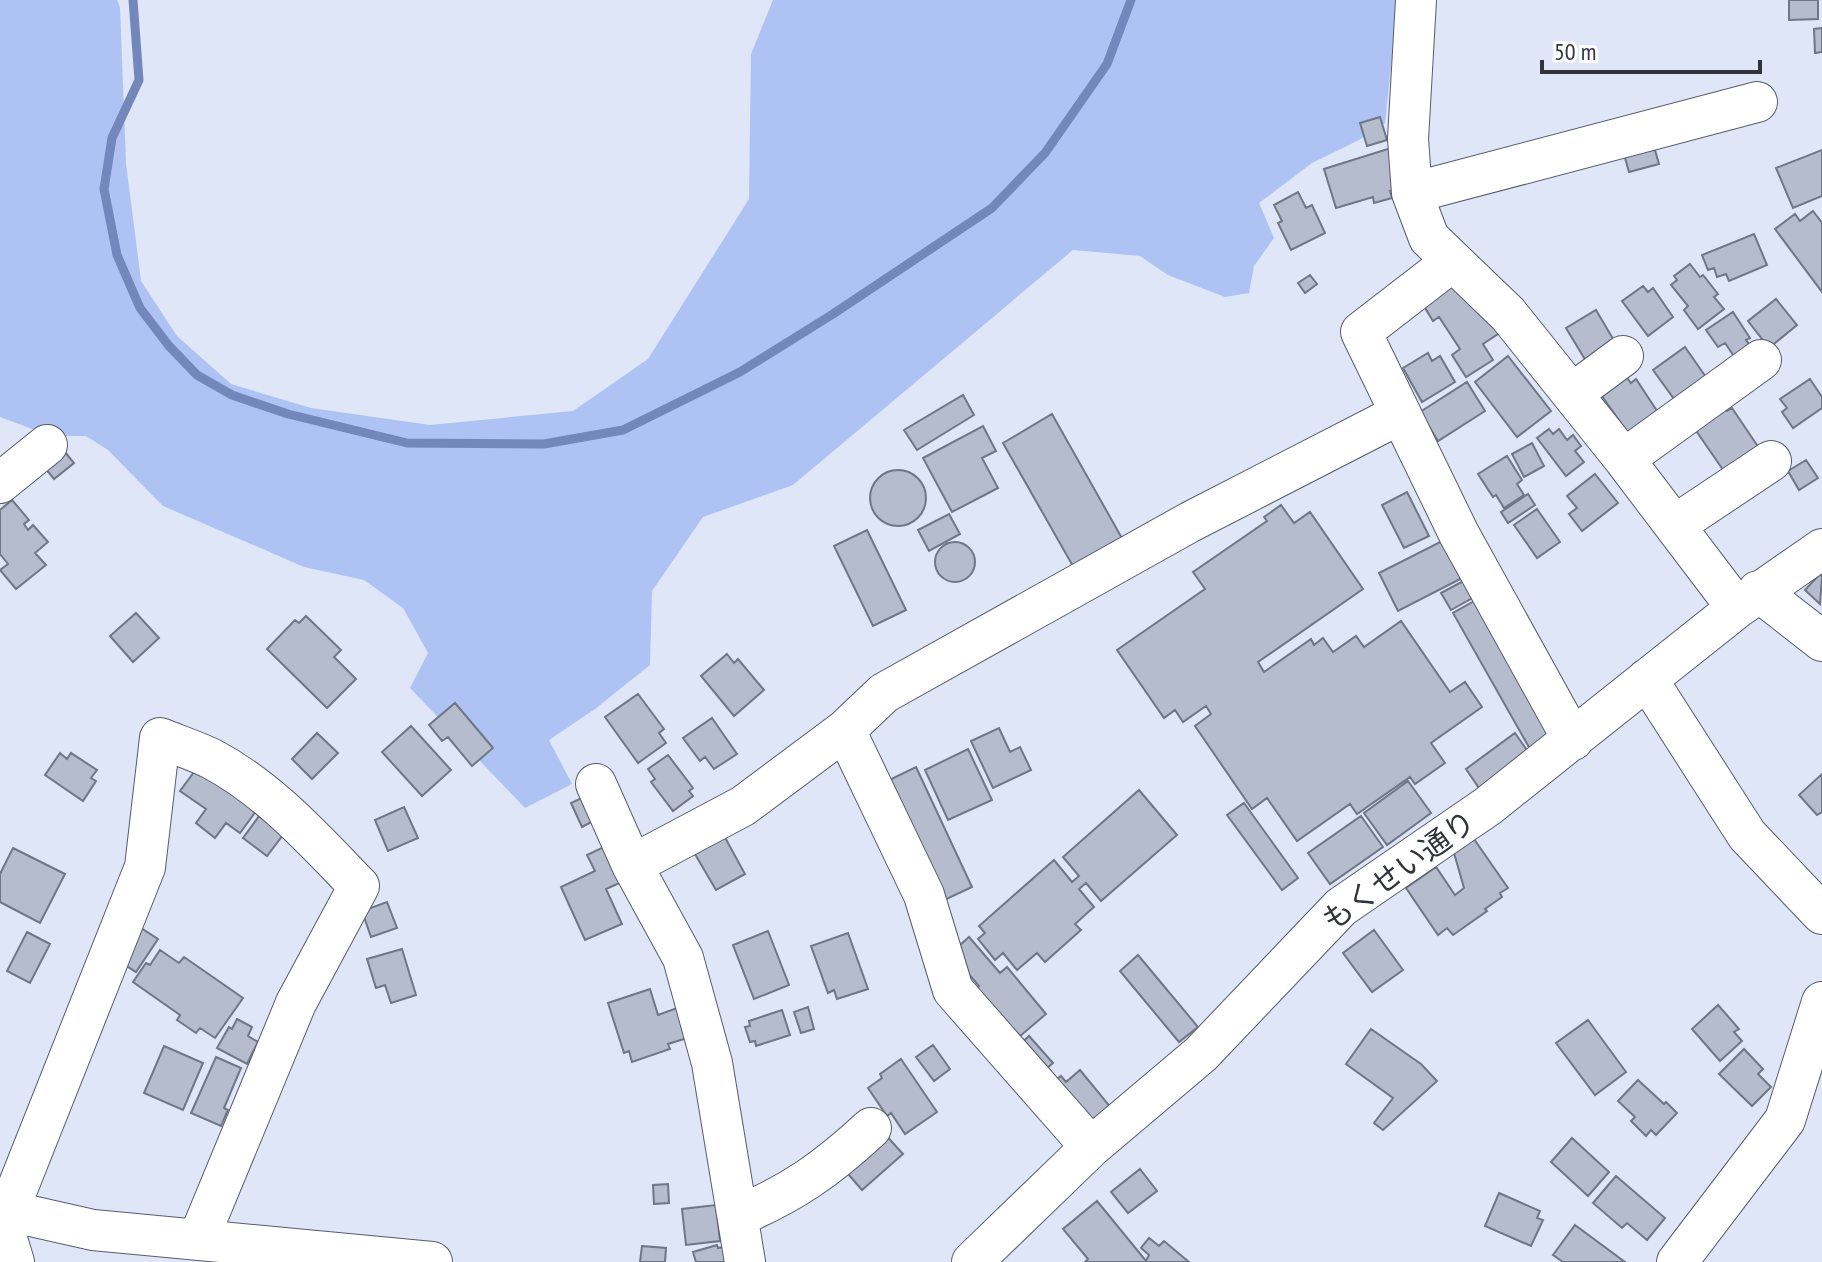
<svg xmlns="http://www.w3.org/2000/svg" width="1822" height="1262" font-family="'PT Sans Narrow','Noto Sans JP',sans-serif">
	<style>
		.green { fill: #aec2f4 }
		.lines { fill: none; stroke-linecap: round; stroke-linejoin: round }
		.stream { stroke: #7387ba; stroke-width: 9 }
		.building { fill: #b5bcce; stroke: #6f7686; stroke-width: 2 }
		.minor-casing { stroke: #565c6c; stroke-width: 42 }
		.minor { stroke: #fff; stroke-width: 40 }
		.labels { text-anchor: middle; stroke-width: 7; stroke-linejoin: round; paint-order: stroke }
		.street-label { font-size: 30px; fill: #31343b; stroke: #fff }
	</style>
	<rect width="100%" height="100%" fill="#dee6f8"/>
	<path class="green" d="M 0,0 L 117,0 L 120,7 L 126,163 L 141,281 L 177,336 L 231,384 L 311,408 L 430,425 L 573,411 L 648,359 L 749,199 L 751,54 L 773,0 L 1398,0 L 1385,123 L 1359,140 L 1312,163 L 1259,203 L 1274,238 L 1254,266 L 1249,293 L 1225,297 L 1168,275 L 1140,256 L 1073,250 L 793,485 L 703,517 L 652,591 L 650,665 L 595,709 L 549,740 L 572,784 L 525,808 L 410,688 L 428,653 L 403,608 L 364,580 L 304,567 L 163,506 L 108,450 L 86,436 L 51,436 L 0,417 Z"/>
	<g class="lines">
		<path class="stream" d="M 133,0 L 139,80 L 112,138 L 104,189 L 117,255 L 140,308 L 169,346 L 197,375 L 232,395 L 288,414 L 407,443 L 544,444 L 623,430 L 740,372 L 833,314 L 992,208 L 1045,153 L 1107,64 L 1131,0"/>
	</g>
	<path class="building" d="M 1789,0 L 1818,0 L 1818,19 L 1789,20 Z
		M 1822,28 L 1822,52 L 1815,53 L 1814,29 Z
		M 1380,117 L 1387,140 L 1367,146 L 1360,123 Z
		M 1653,143 L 1659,164 L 1629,172 L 1623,151 Z
		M 1391,148 L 1402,187 L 1390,191 L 1392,198 L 1374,203 L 1373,197 L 1336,208 L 1324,169 Z
		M 1822,150 L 1822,196 L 1793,208 L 1776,168 Z
		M 1298,192 L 1306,208 L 1312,205 L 1325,233 L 1291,250 L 1278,223 L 1282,221 L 1274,205 Z
		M 1813,211 L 1822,223 L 1822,292 L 1775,229 L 1795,214 L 1800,221 Z
		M 1754,234 L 1767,265 L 1729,281 L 1726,274 L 1717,277 L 1714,268 L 1708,270 L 1702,255 Z
		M 1690,264 L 1700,277 L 1703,275 L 1718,294 L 1714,297 L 1724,309 L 1698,329 L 1684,310 L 1688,306 L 1671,285 L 1677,280 L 1674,276 Z
		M 1310,275 L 1317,284 L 1305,293 L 1298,283 Z
		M 1457,280 L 1501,332 L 1483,344 L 1493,360 L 1466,377 L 1452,355 L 1460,349 L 1439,317 L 1433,321 L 1422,303 Z
		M 1643,286 L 1648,292 L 1653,288 L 1673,317 L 1648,336 L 1622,301 Z
		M 1776,299 L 1797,325 L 1769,348 L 1748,321 Z
		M 1596,310 L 1619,349 L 1586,361 L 1566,328 Z
		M 1733,312 L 1750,338 L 1746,340 L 1752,348 L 1736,359 L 1725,343 L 1718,347 L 1706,330 Z
		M 1685,347 L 1708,380 L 1677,403 L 1653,370 Z
		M 1428,353 L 1432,361 L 1440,356 L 1455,382 L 1422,402 L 1403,368 Z
		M 1508,356 L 1551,411 L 1517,437 L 1475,382 Z
		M 1624,374 L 1631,383 L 1636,379 L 1661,417 L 1631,437 L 1599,392 Z
		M 1810,379 L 1822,397 L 1822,408 L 1793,428 L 1782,412 L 1787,408 L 1780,399 Z
		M 1467,382 L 1485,411 L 1438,441 L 1420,412 Z
		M 963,395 L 974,415 L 917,450 L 904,430 Z
		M 1720,402 L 1727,411 L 1732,408 L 1763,454 L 1728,477 L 1690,422 Z
		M 1052,414 L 1123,540 L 1074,568 L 1003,443 Z
		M 983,426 L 996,451 L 982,458 L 998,488 L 952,512 L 923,458 Z
		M 1549,429 L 1553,434 L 1559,429 L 1567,440 L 1573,435 L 1581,446 L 1575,451 L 1584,462 L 1566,476 L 1537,438 Z
		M 1532,443 L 1544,466 L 1524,477 L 1512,454 Z
		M 61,447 L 74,463 L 54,479 L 41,463 Z
		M 1507,456 L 1522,480 L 1517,484 L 1524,495 L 1504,508 L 1496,495 L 1493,497 L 1478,474 Z
		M 1806,460 L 1818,478 L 1799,490 L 1788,471 Z
		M870 498a28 28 0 1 1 56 0a28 28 0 1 1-56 0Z
		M 1595,474 L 1618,503 L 1582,531 L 1569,514 L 1577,508 L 1567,496 Z
		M 1407,492 L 1429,536 L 1404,548 L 1382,505 Z
		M 1528,494 L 1535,505 L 1508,523 L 1501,512 Z
		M 12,500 L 29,520 L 24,524 L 28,530 L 33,525 L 48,542 L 35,553 L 46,565 L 16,589 L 0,570 L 8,564 L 0,554 L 0,510 Z
		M 1281,505 L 1294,523 L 1310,512 L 1363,589 L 1258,662 L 1264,672 L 1311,639 L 1314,645 L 1323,638 L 1333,652 L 1356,636 L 1364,647 L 1401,621 L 1450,692 L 1465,682 L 1482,707 L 1431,743 L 1445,763 L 1415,784 L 1410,777 L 1357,814 L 1350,804 L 1297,841 L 1267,798 L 1252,809 L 1195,726 L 1211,714 L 1206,706 L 1183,722 L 1175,710 L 1164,718 L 1117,650 L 1205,589 L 1193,572 L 1267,521 L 1264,517 Z
		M 1537,509 L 1560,542 L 1537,558 L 1514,525 Z
		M 949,514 L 960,534 L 929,551 L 918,530 Z
		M 867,530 L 906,610 L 873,626 L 834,546 Z
		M 1446,539 L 1466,576 L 1398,611 L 1379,573 Z
		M935 562a20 20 0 1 1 40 0a20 20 0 1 1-40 0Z
		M 1820,574 L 1822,577 L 1820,604 L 1805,590 Z
		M 1467,579 L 1476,596 L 1451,610 L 1441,593 Z
		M 1476,600 L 1552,738 L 1530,749 L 1453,613 Z
		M 136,613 L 159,638 L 133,662 L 110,636 Z
		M 306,616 L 341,650 L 334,657 L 356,679 L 327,708 L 267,649 L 295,620 L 299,623 Z
		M 727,654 L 734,663 L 738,659 L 764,690 L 734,716 L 701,676 Z
		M 638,694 L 664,729 L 659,733 L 666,743 L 638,763 L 605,717 Z
		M 455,703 L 493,748 L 472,766 L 448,737 L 442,741 L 429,725 Z
		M 712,718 L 737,754 L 714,769 L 705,757 L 700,761 L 683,738 Z
		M 411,726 L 451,770 L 422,796 L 382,752 Z
		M 999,728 L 1010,752 L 1020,747 L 1031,770 L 993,788 L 971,741 Z
		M 317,733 L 338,753 L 312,779 L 292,759 Z
		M 1515,733 L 1531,756 L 1481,791 L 1466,769 Z
		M 968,749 L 992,800 L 948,820 L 925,770 Z
		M 60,753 L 67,759 L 71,753 L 97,770 L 91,778 L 96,781 L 83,801 L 45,775 Z
		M 668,755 L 693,788 L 689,791 L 693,796 L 673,811 L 651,782 L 655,779 L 648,769 Z
		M 200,764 L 259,807 L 240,833 L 226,823 L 215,838 L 196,823 L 206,809 L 180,791 Z
		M 916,767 L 972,887 L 936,904 L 881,784 Z
		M 1822,774 L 1822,812 L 1817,815 L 1799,795 Z
		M 1408,781 L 1431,813 L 1387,845 L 1364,813 Z
		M 1139,790 L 1177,835 L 1101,901 L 1086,883 L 1079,889 L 1094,907 L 1075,924 L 1081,930 L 1045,962 L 1037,953 L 1017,970 L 1003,953 L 995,960 L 978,939 L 985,933 L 979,926 L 1054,860 L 1072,882 L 1079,876 L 1063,857 Z
		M 586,796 L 597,819 L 582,827 L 571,803 Z
		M 1244,803 L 1298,878 L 1282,890 L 1227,815 Z
		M 404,807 L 418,838 L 388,851 L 375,820 Z
		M 262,812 L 286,831 L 267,856 L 243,838 Z
		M 1361,816 L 1383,847 L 1330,884 L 1308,853 Z
		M 722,832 L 745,874 L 716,890 L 692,849 Z
		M 1474,839 L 1508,888 L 1500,893 L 1502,897 L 1485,909 L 1487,911 L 1453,935 L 1447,928 L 1438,935 L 1406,888 L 1436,867 L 1455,895 L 1464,888 L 1454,853 Z
		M 608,845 L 624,881 L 606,889 L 622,924 L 585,940 L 561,887 L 595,871 L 587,855 Z
		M 13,848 L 65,874 L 40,923 L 0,902 L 0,874 Z
		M 387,902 L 397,928 L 371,937 L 362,911 Z
		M 141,928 L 158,939 L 136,972 L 119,961 Z
		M 1374,930 L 1403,970 L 1372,992 L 1343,953 Z
		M 768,931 L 789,985 L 754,999 L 733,945 Z
		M 27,932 L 50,944 L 30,983 L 7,971 Z
		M 848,933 L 868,989 L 837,999 L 834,990 L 828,993 L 811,946 Z
		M 969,937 L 1000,973 L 1007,967 L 1046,1014 L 1013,1042 L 971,992 L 979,986 L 951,953 Z
		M 402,949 L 416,995 L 391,1003 L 385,985 L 376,988 L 367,959 Z
		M 160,950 L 179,963 L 184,957 L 243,998 L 215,1038 L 200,1028 L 196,1033 L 177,1020 L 180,1015 L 133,982 L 146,963 L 150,965 Z
		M 1138,955 L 1198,1027 L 1179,1042 L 1120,971 Z
		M 650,989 L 658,1015 L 677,1008 L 687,1038 L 668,1044 L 670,1049 L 632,1062 L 629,1051 L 624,1053 L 608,1003 Z
		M 1718,1005 L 1739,1029 L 1734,1032 L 1742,1041 L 1720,1061 L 1692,1029 Z
		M 808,1007 L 814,1029 L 801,1033 L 794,1012 Z
		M 782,1010 L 790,1035 L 756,1046 L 755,1041 L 750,1042 L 745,1027 L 750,1026 L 749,1021 Z
		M 237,1019 L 252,1027 L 248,1036 L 258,1042 L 247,1064 L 217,1048 L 229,1027 L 232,1029 Z
		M 1588,1020 L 1626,1072 L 1595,1095 L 1556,1043 Z
		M 1371,1029 L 1421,1064 L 1437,1081 L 1383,1130 L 1374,1123 L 1393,1098 L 1346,1064 Z
		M 1029,1036 L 1053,1063 L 1038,1076 L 1015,1049 Z
		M 933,1045 L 950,1069 L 934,1081 L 916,1057 Z
		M 164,1046 L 203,1063 L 183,1110 L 144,1093 Z
		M 1744,1049 L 1763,1069 L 1758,1074 L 1771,1087 L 1752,1106 L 1719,1074 Z
		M 216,1057 L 241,1068 L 224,1108 L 228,1110 L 221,1126 L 191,1113 Z
		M 901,1059 L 937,1112 L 905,1134 L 891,1113 L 887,1116 L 868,1088 L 882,1078 L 880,1074 Z
		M 1080,1070 L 1112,1109 L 1086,1131 L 1048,1086 L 1061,1076 L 1066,1082 Z
		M 1638,1080 L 1664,1104 L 1666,1102 L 1677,1113 L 1656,1135 L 1651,1130 L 1646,1136 L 1631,1121 L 1635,1117 L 1618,1101 Z
		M 882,1131 L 903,1154 L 862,1190 L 842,1167 Z
		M 1572,1138 L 1609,1172 L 1588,1196 L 1551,1162 Z
		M 1140,1169 L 1157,1191 L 1128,1213 L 1111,1192 Z
		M 1616,1176 L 1665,1218 L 1647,1240 L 1627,1223 L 1622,1228 L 1593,1203 Z
		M 668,1184 L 669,1203 L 654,1204 L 653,1185 Z
		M 1499,1193 L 1540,1211 L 1537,1218 L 1543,1220 L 1531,1246 L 1485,1226 Z
		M 1097,1201 L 1146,1261 L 1149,1255 L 1141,1248 L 1149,1238 L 1159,1246 L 1164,1241 L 1189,1262 L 1085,1262 L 1088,1259 L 1063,1229 Z
		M 716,1205 L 720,1241 L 686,1245 L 682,1209 Z
		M 1575,1225 L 1625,1262 L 1563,1262 L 1553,1255 Z
		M 717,1245 L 718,1248 L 723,1247 L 731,1262 L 696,1262 L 693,1252 Z
		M 642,1246 L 666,1248 L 665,1262 L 640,1262 Z"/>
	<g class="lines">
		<g class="minor-casing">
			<path id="minor" d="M 1416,0 L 1408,139 L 1412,193 L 1429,238 L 1508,314 L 1624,459 L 1737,608
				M 1412,193 L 1757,102
				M 1453,261 L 1361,332 L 1459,534 L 1573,740
				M 1573,393 L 1623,356
				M 1624,459 L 1761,360
				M 0,483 L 47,445
				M 1675,525 L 1771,461
				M 1758,591 L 1822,641
				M 1647,679 L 1747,835 L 1822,914
				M 845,730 L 924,895 L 953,990 L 1091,1147
				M 596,784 L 632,865 L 683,958 L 712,1063 L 745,1262
				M 632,865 L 743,806 L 845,730 L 884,693 L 1190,522 L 1400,414
				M 0,1209 L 93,1230 L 432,1262
				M 738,1216 C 793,1193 828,1168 871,1128
				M 14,1262 L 7,1239 L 8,1212 L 145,867 L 160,738 C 177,745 196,751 212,759 C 270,790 314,840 359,886 L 296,1003 L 198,1240
				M 972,1262 L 1091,1147 L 1201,1054 L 1341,907 L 1488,806 L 1737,608 L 1822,549
				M 1677,1262 L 1785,1120 L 1822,1002"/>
		</g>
		<use href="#minor" class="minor"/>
	</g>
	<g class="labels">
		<g class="street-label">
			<text transform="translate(1399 871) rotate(-36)" y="10">もくせい通り</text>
		</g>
	</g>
	<path d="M1542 60v12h218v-12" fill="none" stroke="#31343b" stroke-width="4"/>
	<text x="1554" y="60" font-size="24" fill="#31343b" stroke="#ffffff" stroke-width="6" paint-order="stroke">50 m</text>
</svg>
